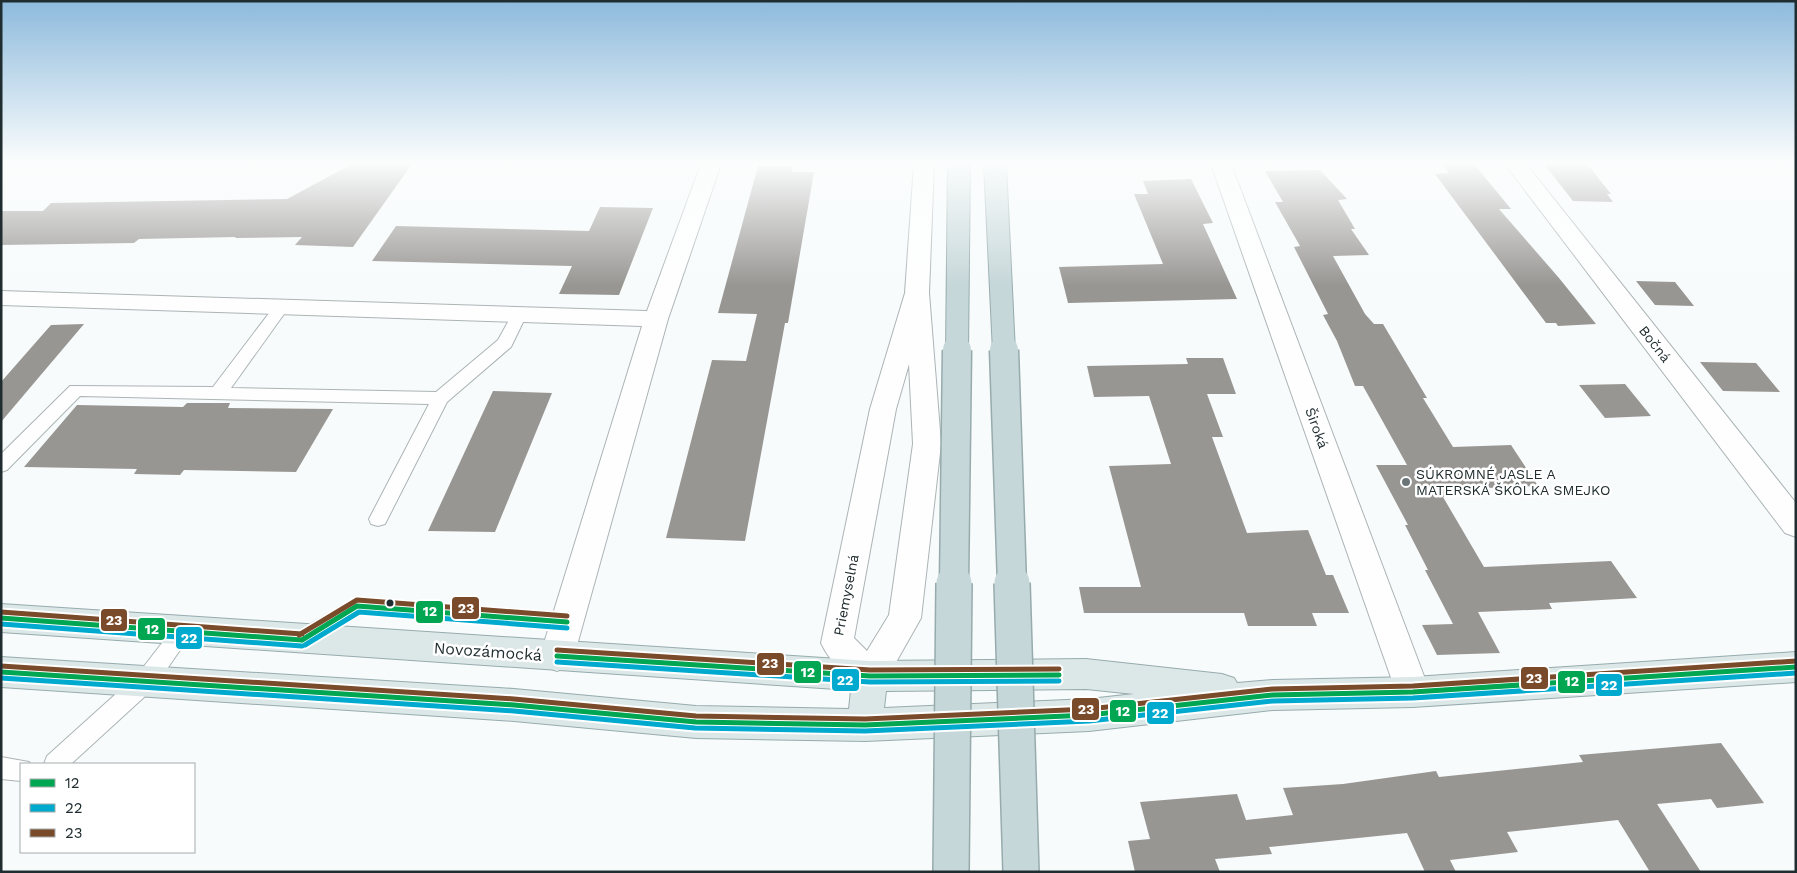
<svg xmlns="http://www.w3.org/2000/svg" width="1797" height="873" font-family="'Work Sans',sans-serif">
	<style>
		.building { fill: #989693 }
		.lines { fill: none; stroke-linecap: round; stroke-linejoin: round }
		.lane-casing { stroke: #acb4b5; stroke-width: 2 }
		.street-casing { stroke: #acb4b5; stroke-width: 2 }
		.primary-casing { stroke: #97abad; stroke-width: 2 }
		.lane { fill: #fefefe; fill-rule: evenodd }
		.street { fill: #fefefe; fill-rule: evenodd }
		.primary { fill: #dce7e8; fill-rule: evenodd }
		.highway-bridge-far2-casing { stroke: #97abad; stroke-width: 24; stroke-linecap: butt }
		.highway-bridge-far1-casing { stroke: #97abad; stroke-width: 31; stroke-linecap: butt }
		.highway-bridge-casing { stroke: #97abad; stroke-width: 38; stroke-linecap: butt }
		.highway-bridge-far2 { stroke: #c6d7d9; stroke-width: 22 }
		.highway-bridge-far1 { stroke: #c6d7d9; stroke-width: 28 }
		.highway-bridge { stroke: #c6d7d9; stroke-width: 35 }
		.bus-1-casing { stroke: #fff; stroke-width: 9 }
		.bus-2-casing { stroke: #fff; stroke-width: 9 }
		.bus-3-casing { stroke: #fff; stroke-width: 9 }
		.bus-1 { stroke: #00a651; stroke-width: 5 }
		.bus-2 { stroke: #00a9ce; stroke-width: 5 }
		.bus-3 { stroke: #7a4b2a; stroke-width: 5 }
		.poi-dot { fill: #6b7577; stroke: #fff; stroke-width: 2 }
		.bus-dot { fill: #202d30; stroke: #fff; stroke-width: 2 }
		.labels { text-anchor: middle; stroke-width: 5; stroke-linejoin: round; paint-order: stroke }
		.street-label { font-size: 14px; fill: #202d30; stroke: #fff }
		.poi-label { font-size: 14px; fill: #202d30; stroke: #fff; text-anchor: start }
		.near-street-label { font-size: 16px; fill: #202d30; stroke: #fff }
		.line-badge { stroke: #fff; stroke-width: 2 }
		.badge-label { font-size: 14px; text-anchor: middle; font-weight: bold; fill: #fff }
	</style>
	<rect width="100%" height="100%" fill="#f7fbfb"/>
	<path class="building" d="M 352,164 L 412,164 L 353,247 L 295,245 L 302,237 L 235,238 L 236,237 L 139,239 L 134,243 L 1,245 L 1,211 L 43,211 L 51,203 L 287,199 Z
		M 1442,164 L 1474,164 L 1511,209 L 1499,209 L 1559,278 L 1596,324 L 1558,326 L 1556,323 L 1546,323 L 1435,174 L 1449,173 Z
		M 1544,164 L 1587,164 L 1611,194 L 1607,194 L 1613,202 L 1573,201 Z
		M 758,166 L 793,166 L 792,172 L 814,172 L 788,323 L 785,323 L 745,541 L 666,538 L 712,360 L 746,361 L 757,314 L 718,313 Z
		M 1320,170 L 1347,199 L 1338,200 L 1355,229 L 1351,229 L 1369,255 L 1333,256 L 1365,314 L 1374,324 L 1383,324 L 1427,398 L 1423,398 L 1453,447 L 1511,445 L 1538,486 L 1460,489 L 1463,495 L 1443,497 L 1484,567 L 1611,561 L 1637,598 L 1549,603 L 1552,609 L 1478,612 L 1500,653 L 1437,655 L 1422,625 L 1453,624 L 1425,570 L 1428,570 L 1405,525 L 1408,525 L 1376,465 L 1407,465 L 1363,386 L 1355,386 L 1337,341 L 1323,315 L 1328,314 L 1294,247 L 1300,246 L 1275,202 L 1283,202 L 1265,171 Z
		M 1191,179 L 1213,223 L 1203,224 L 1237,299 L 1068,303 L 1059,267 L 1163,264 L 1134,194 L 1148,194 L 1143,181 Z
		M 600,207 L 653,208 L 619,295 L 559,294 L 572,266 L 372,261 L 396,226 L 589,231 Z
		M 1636,281 L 1675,282 L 1694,306 L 1655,305 Z
		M 84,324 L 1,422 L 1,382 L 51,325 Z
		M 1186,358 L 1223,358 L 1236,394 L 1207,394 L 1223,437 L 1212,437 L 1247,533 L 1308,530 L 1326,575 L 1333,575 L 1349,613 L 1312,613 L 1317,626 L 1248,626 L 1244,613 L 1084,613 L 1079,587 L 1141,587 L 1109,466 L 1171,464 L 1149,396 L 1094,397 L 1087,366 L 1188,364 Z
		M 1700,362 L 1756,363 L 1780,392 L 1723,391 Z
		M 1625,384 L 1651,416 L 1605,418 L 1579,385 Z
		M 493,391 L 552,393 L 495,532 L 428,531 Z
		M 187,403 L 230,403 L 228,408 L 333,409 L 296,472 L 184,470 L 180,475 L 134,474 L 137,469 L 24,467 L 77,405 L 183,407 Z
		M 1721,743 L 1764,803 L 1717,808 L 1711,799 L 1657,804 L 1701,872 L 1650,872 L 1618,820 L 1507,832 L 1518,852 L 1450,860 L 1456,872 L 1425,872 L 1407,833 L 1269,847 L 1272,854 L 1215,859 L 1220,872 L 1135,872 L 1128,841 L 1150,839 L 1140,802 L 1237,794 L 1246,820 L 1293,815 L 1283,788 L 1343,784 L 1436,771 L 1439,777 L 1583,762 L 1579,755 Z"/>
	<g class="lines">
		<g class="lane-casing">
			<path id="lane" d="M 281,302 L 289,307 L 231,388 L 436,392 L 498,340 L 514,311 L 519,309 L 527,314 L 511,347 L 447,402 L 385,524 L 378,526 L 371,524 L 369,519 L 429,404 L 80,396 L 7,470 L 1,472 L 1,454 L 70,386 L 213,387 L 276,304 Z
				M 357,597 L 567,613 L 574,616 L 577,622 L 574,628 L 567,631 L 360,615 L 312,643 L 305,646 L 298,643 L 295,637 L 298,631 Z
				M 183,622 L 190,625 L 193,631 L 154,688 L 71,764 L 44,764 L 47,756 L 138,674 L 176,625 Z
				M 1,757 L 29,762 L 30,764 L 21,764 L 21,781 L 1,779 Z"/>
		</g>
		<g class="street-casing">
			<path id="street" d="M 701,164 L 721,164 L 668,319 L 574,656 L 569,666 L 557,671 L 545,666 L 540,656 L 642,326 L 1,305 L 1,291 L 647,311 Z
				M 914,164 L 934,164 L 929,293 L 941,444 L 921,618 L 882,687 L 870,691 C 850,684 830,662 821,643 L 870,409 L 905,293 ZM 909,364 L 913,444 L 889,615 L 867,651 L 854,638 L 896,409 Z
				M 1211,164 L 1231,164 L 1430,692 L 1425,703 L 1413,707 L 1401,703 L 1396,692 Z
				M 1505,164 L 1526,164 L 1796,503 L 1796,537 L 1785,533 Z"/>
		</g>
		<g class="primary-casing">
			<path id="primary" d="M 1,604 L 870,661 L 1086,659 L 1222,674 L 1234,678 L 1237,683 L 1273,680 L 1413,677 L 1796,652 L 1796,682 L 1413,707 L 1273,710 L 1089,731 L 865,741 L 696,738 L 514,721 L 1,687 L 1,657 L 514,689 L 696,706 L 849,709 L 851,690 L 1,632 ZM 1086,689 L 1134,694 L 1089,699 L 884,708 L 886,691 Z"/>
		</g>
		<use href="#lane" class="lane"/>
		<use href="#street" class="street"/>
		<use href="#primary" class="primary"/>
		<g class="highway-bridge-far2-casing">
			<path id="highway-bridge-far2" d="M 995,164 L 1004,352
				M 957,352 L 959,164"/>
		</g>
		<g class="highway-bridge-far1-casing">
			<path id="highway-bridge-far1" d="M 1004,350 L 1012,584
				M 954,584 L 957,350"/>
		</g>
		<g class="highway-bridge-casing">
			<path id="highway-bridge" d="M 1012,583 L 1021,872
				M 951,872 L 954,583"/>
		</g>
		<use href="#highway-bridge-far2" class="highway-bridge-far2"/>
		<use href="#highway-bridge-far1" class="highway-bridge-far1"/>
		<use href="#highway-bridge" class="highway-bridge"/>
		<g class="bus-1-casing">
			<path id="bus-1" d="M 1,618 L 302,640
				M 302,640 L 357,606 L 567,622
				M 557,656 L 870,676 L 1059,675
				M 1,672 L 514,705 L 696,722 L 865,725 L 1089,715 L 1273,695 L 1413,692 L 1796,667"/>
		</g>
		<g class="bus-2-casing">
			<path id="bus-2" d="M 1,624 L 302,646
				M 305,645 L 359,612 L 567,628
				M 557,662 L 870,682 L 1059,681
				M 1,678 L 514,711 L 695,728 L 865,731 L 1089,721 L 1273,701 L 1413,698 L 1796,673"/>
		</g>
		<g class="bus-3-casing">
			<path id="bus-3" d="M 1,612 L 302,634
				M 299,635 L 357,600 L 567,616
				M 557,650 L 870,670 L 1059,669
				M 1,666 L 514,699 L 696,716 L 865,719 L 1089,709 L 1273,689 L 1413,686 L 1796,661"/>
		</g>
		<use href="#bus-1" class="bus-1"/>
		<use href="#bus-2" class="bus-2"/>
		<use href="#bus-3" class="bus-3"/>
	</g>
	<linearGradient id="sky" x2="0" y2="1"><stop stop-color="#8dbadc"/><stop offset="0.57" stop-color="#fbfdfd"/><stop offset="1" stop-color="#fbfdfd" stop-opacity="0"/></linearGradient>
	<rect width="1797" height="286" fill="url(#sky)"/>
	<circle class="poi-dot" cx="1406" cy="482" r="5"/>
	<circle class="bus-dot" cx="390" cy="603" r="4.5"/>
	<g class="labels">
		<g class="street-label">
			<text transform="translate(1655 344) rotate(52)" y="5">Bočná</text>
			<text transform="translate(1317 428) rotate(70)" y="5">Široká</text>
			<text transform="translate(846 595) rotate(-79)" y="5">Priemyselná</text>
		</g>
		<g class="poi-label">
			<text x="1416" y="479">SÚKROMNÉ JASLE A<tspan x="1416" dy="16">MATERSKÁ ŠKÔLKA SMEJKO</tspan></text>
		</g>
		<g class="near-street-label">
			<text transform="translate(488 651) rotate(4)" y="6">Novozámocká</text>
		</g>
	</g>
	<g class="line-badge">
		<rect x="451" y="596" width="29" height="24" rx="5" fill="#7a4b2a"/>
		<rect x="415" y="600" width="29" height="24" rx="5" fill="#00a651"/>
		<rect x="100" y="608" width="28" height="24" rx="5" fill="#7a4b2a"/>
		<rect x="137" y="617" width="29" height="24" rx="5" fill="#00a651"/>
		<rect x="175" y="626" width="28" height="24" rx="5" fill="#00a9ce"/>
		<rect x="756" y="652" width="29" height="24" rx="5" fill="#7a4b2a"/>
		<rect x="793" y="660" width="29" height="24" rx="5" fill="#00a651"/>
		<rect x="1520" y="666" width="29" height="24" rx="5" fill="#7a4b2a"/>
		<rect x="831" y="668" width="29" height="24" rx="5" fill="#00a9ce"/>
		<rect x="1557" y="670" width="29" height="24" rx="5" fill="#00a651"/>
		<rect x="1595" y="673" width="28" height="24" rx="5" fill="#00a9ce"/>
		<rect x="1071" y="697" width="29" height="24" rx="5" fill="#7a4b2a"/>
		<rect x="1109" y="699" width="28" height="24" rx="5" fill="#00a651"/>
		<rect x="1146" y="701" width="29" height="24" rx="5" fill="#00a9ce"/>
	</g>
	<g class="badge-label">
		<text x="466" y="613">23</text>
		<text x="430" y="616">12</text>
		<text x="114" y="625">23</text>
		<text x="152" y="634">12</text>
		<text x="189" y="643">22</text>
		<text x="770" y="668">23</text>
		<text x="808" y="677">12</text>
		<text x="1534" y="683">23</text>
		<text x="845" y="685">22</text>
		<text x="1572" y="686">12</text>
		<text x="1609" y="690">22</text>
		<text x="1086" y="714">23</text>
		<text x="1123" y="716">12</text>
		<text x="1160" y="718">22</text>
	</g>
	<rect width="1797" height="873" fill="none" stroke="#202d30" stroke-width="5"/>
	<rect x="20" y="763" width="175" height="90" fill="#ffffff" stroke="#a6abac"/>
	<rect x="30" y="779" width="25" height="8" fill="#00a651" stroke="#a6abac"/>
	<text x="65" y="788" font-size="15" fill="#202d30">12</text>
	<rect x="30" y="804" width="25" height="8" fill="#00a9ce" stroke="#a6abac"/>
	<text x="65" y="813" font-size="15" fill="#202d30">22</text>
	<rect x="30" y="829" width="25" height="8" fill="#7a4b2a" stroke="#a6abac"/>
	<text x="65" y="838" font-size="15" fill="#202d30">23</text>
</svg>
